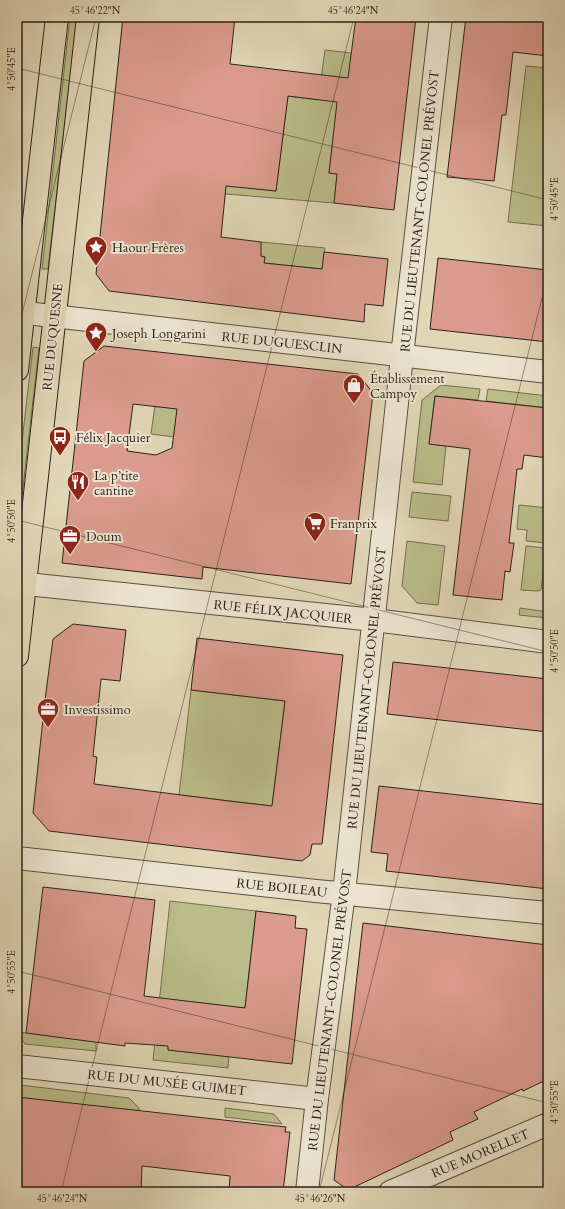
<svg xmlns="http://www.w3.org/2000/svg" width="565" height="1209" font-family="Cardo,serif">
	<style>
		.green { fill: #babc89; stroke: #736f51 }
		.building { fill: #db9b8e; stroke: #2c2219; fill-rule: evenodd }
		.lines { fill: none; stroke-linecap: round; stroke-linejoin: round }
		.minor-casing { stroke: #594f40; stroke-width: 24 }
		.primary-casing { stroke: #2c2219; stroke-width: 24 }
		.minor { stroke: #ece4d0; stroke-width: 22 }
		.primary { stroke: #e1d6b6; stroke-width: 22 }
		.ticks { fill: none; stroke: #2c2219; stroke-width: 1; stroke-opacity: 0.45 }
		.labels { text-anchor: middle; stroke-width: 4; stroke-linejoin: round; paint-order: stroke }
		.street-label { font-size: 13px; fill: #2c2219; stroke: #ece4d0 }
		.poi-label { font-size: 13px; fill: #2c2219; stroke: #ece4d0; text-anchor: start }
		.neatline { fill: none; stroke: #2c2219; stroke-width: 1.5 }
		.ticks-label { font-size: 10px; text-anchor: middle; fill: #2c2219 }
	</style>
	<rect width="100%" height="100%" fill="#e1d6b6"/>
	<filter id="stains"><feTurbulence type="fractalNoise" baseFrequency=".005" numOctaves="4"/><feColorMatrix values="0 0 0 0 .2 0 0 0 0 .09 0 0 0 0 .02 0 0 0 .5 -.17"/></filter>
	<radialGradient id="worn" r=".72"><stop offset=".6" stop-color="#630" stop-opacity="0"/><stop offset="1" stop-color="#630" stop-opacity=".3"/></radialGradient>
	<path class="green" d="M 70,17 L 77,17 L 48,269 L 42,269 Z
		M 325,50 L 377,56 L 333,141 L 329,173 L 337,174 L 334,203 L 214,193 L 216,184 L 276,191 L 288,96 L 318,100 Z
		M 526,66 L 548,68 L 548,171 L 544,208 L 548,208 L 548,226 L 508,222 Z
		M 261,242 L 325,248 L 322,269 L 264,263 L 265,257 L 259,256 Z
		M 33,347 L 39,348 L 17,540 L 17,484 Z
		M 441,385 L 480,389 L 478,400 L 435,396 L 429,444 L 446,446 L 442,485 L 413,482 L 422,400 Z
		M 488,389 L 548,396 L 548,408 L 486,401 Z
		M 155,405 L 156,407 L 158,407 L 158,405 L 189,409 L 174,437 L 151,434 Z
		M 412,492 L 451,496 L 448,521 L 409,517 Z
		M 519,505 L 548,508 L 547,543 L 526,541 L 527,530 L 517,529 Z
		M 407,541 L 445,546 L 438,605 L 417,603 L 402,586 Z
		M 526,546 L 546,548 L 541,590 L 538,591 L 521,590 Z
		M 520,608 L 548,612 L 548,618 L 519,615 Z
		M 191,690 L 285,701 L 272,806 L 179,795 Z
		M 170,901 L 256,911 L 245,1008 L 174,1000 L 168,1050 L 229,1056 L 228,1068 L 153,1060 Z
		M 17,1032 L 96,1040 L 96,1051 L 25,1044 Z
		M 20,1085 L 129,1098 L 139,1108 L 139,1111 L 19,1098 Z
		M 225,1108 L 274,1114 L 282,1124 L 225,1117 Z"/>
	<path class="building" d="M 123,17 L 235,17 L 230,64 L 348,78 L 356,17 L 416,17 L 394,210 L 334,203 L 337,174 L 329,173 L 337,102 L 288,96 L 276,191 L 226,186 L 221,237 L 261,242 L 261,256 L 265,257 L 264,263 L 322,269 L 324,252 L 388,259 L 383,306 L 365,304 L 364,322 L 109,291 L 96,274 Z
		M 466,17 L 548,17 L 548,56 L 513,52 L 506,115 L 502,115 L 494,181 L 447,177 Z
		M 438,258 L 548,270 L 548,342 L 430,329 Z
		M 104,346 L 358,374 L 373,393 L 351,584 L 203,567 L 202,579 L 62,563 L 84,361 ZM 133,404 L 177,409 L 172,448 L 156,455 L 127,451 Z
		M 435,396 L 548,408 L 548,458 L 524,455 L 522,469 L 517,469 L 509,543 L 514,543 L 510,572 L 505,571 L 502,600 L 453,595 L 470,449 L 429,444 Z
		M 73,624 L 126,630 L 120,681 L 101,679 L 93,756 L 97,757 L 94,784 L 229,801 L 272,806 L 285,701 L 191,690 L 197,638 L 343,655 L 322,844 L 312,844 L 310,855 L 302,861 L 49,831 L 33,813 L 45,700 L 53,639 Z
		M 393,662 L 548,679 L 548,732 L 387,714 Z
		M 379,786 L 548,805 L 548,889 L 386,871 L 388,854 L 371,852 Z
		M 43,887 L 155,900 L 144,996 L 245,1008 L 256,911 L 296,916 L 295,928 L 307,929 L 292,1064 L 168,1050 L 168,1046 L 125,1043 L 125,1046 L 26,1033 Z
		M 363,923 L 548,945 L 548,1079 L 523,1091 L 522,1089 L 474,1112 L 478,1119 L 450,1132 L 453,1140 L 348,1190 L 334,1180 Z
		M 17,1097 L 286,1127 L 285,1132 L 290,1132 L 283,1192 L 229,1192 L 230,1176 L 142,1166 L 141,1192 L 17,1192 Z"/>
	<g class="lines">
		<g class="minor-casing">
			<path id="minor" d="M 17,312 L 548,372
				M 17,583 L 374,620 L 548,642
				M 17,858 L 316,891 L 548,913
				M 17,1066 L 317,1099
				M 307,1192 L 317,1099 L 344,893 L 405,329 L 441,17
				M 390,1192 L 548,1124"/>
		</g>
		<g class="primary-casing">
			<path id="primary" d="M 17,370 L 57,17
				M 17,656 L 88,17"/>
		</g>
		<use href="#minor" class="minor"/>
		<use href="#primary" class="primary"/>
	</g>
	<path class="ticks" d="M 17,68 L 548,200M 17,334 L 96,17M 17,520 L 548,652M 17,971 L 548,1103M 61,1192 L 354,17M 319,1192 L 548,274"/>
	<defs>
		<g id="sight-pin" transform="scale(1.15)"><path d="M0 17L-7.5 6A9.5 9.5 0 1 1 7.5 6Z" fill="#8f2418" stroke="#ece4d0"/><path d="M0-6L1.8-2.2L6-1.7L2.9 1.2L3.7 5.4L0 3.3L-3.7 5.4L-2.9 1.2L-6-1.7L-1.8-2.2Z" fill="#fff"/></g>
		<g id="shop-pin" transform="scale(1.15)"><path d="M0 17L-7.5 6A9.5 9.5 0 1 1 7.5 6Z" fill="#8f2418" stroke="#ece4d0"/><path d="M-5-2.5h2.3a2.7 3.5 0 0 1 5.4 0H5L5.5 6h-11ZM-1.5-2.5h3a1.5 2.3 0 0 0-3 0Z" fill="#fff"/></g>
		<g id="bus-pin" transform="scale(1.15)"><path d="M0 17L-7.5 6A9.5 9.5 0 1 1 7.5 6Z" fill="#8f2418" stroke="#ece4d0"/><path d="M-5-6H5V4H4V6H2V4H-2V6H-4V4H-5ZM-3.5-4V0h7V-4ZM-3.5 1.2v1.5H-2V1.2ZM2 1.2v1.5H3.5V1.2Z" fill="#fff"/></g>
		<g id="restaurant-pin" transform="scale(1.15)"><path d="M0 17L-7.5 6A9.5 9.5 0 1 1 7.5 6Z" fill="#8f2418" stroke="#ece4d0"/><path d="M-5-6h1v4h1v-4h1v4h1v-4h1v5L-1.5 .5V6h-2V.5L-5-1ZM5-6V6H3V1.5H1.5Q1.5-4 5-6Z" fill="#fff"/></g>
		<g id="supermarket-pin" transform="scale(1.15)"><path d="M0 17L-7.5 6A9.5 9.5 0 1 1 7.5 6Z" fill="#8f2418" stroke="#ece4d0"/><path d="M-6-5.5h2.5l.6 2H6L4.5 2H-2.5L-4.4-4H-6ZM-1.5 3.2a1.3 1.3 0 1 0 .1 0ZM3 3.2a1.3 1.3 0 1 0 .1 0Z" fill="#fff"/></g>
		<g id="office-pin" transform="scale(1.15)"><path d="M0 17L-7.5 6A9.5 9.5 0 1 1 7.5 6Z" fill="#8f2418" stroke="#ece4d0"/><path d="M-6-3h4V-5.5h4V-3h4V5H-6ZM-1-4.5V-3h2v-1.5ZM-6 0V1H6V0Z" fill="#fff"/></g>
	</defs>
	<g fill-rule="evenodd">
		<use href="#sight-pin" x="96" y="247"/>
		<use href="#sight-pin" x="96" y="333"/>
		<use href="#shop-pin" x="354" y="385"/>
		<use href="#bus-pin" x="60" y="437"/>
		<use href="#restaurant-pin" x="78" y="482"/>
		<use href="#supermarket-pin" x="315" y="523"/>
		<use href="#office-pin" x="70" y="536"/>
		<use href="#office-pin" x="48" y="709"/>
	</g>
	<g class="labels">
		<g class="street-label">
			<text transform="translate(419 211) rotate(-84)" y="5">RUE DU LIEUTENANT-COLONEL PRÉVOST</text>
			<text transform="translate(52 337) rotate(-84)" y="5">RUE DUQUESNE</text>
			<text transform="translate(282 342) rotate(6)" y="5">RUE DUGUESCLIN</text>
			<text transform="translate(283 611) rotate(6)" y="5">RUE FÉLIX JACQUIER</text>
			<text transform="translate(366 688) rotate(-84)" y="5">RUE DU LIEUTENANT-COLONEL PRÉVOST</text>
			<text transform="translate(282 887) rotate(6)" y="5">RUE BOILEAU</text>
			<text transform="translate(329 1010) rotate(-83)" y="5">RUE DU LIEUTENANT-COLONEL PRÉVOST</text>
			<text transform="translate(167 1082) rotate(6)" y="5">RUE DU MUSÉE GUIMET</text>
			<text transform="translate(480 1153) rotate(-23)" y="5">RUE MORELLET</text>
		</g>
		<g class="poi-label">
			<text x="112" y="252">Haour Frères</text>
			<text x="112" y="338">Joseph Longarini</text>
			<text x="370" y="383">Établissement<tspan x="370" dy="15">Campoy</tspan></text>
			<text x="76" y="442">Félix Jacquier</text>
			<text x="94" y="480">La p’tite<tspan x="94" dy="15">cantine</tspan></text>
			<text x="330" y="528">Franprix</text>
			<text x="86" y="541">Doum</text>
			<text x="64" y="714">Investissimo</text>
		</g>
	</g>
	<rect width="565" height="1209" fill="none" stroke="#e1d6b6" stroke-width="44"/>
	<rect x="22" y="22" width="521" height="1165" class="neatline"/>
	<g class="ticks-label">
		<text x="95" y="14">45°46'22"N</text>
		<text x="353" y="14">45°46'24"N</text>
		<text transform="translate(11 69) rotate(-90)" y="4">4°50'45"E</text>
		<text transform="translate(554 199) rotate(-90)" y="4">4°50'45"E</text>
		<text transform="translate(11 521) rotate(-90)" y="4">4°50'50"E</text>
		<text transform="translate(554 651) rotate(-90)" y="4">4°50'50"E</text>
		<text transform="translate(11 972) rotate(-90)" y="4">4°50'55"E</text>
		<text transform="translate(554 1102) rotate(-90)" y="4">4°50'55"E</text>
		<text x="62" y="1202">45°46'24"N</text>
		<text x="320" y="1202">45°46'26"N</text>
	</g>
	<rect width="100%" height="100%" filter="url(#stains)"/>
	<rect width="100%" height="100%" fill="url(#worn)"/>
</svg>
